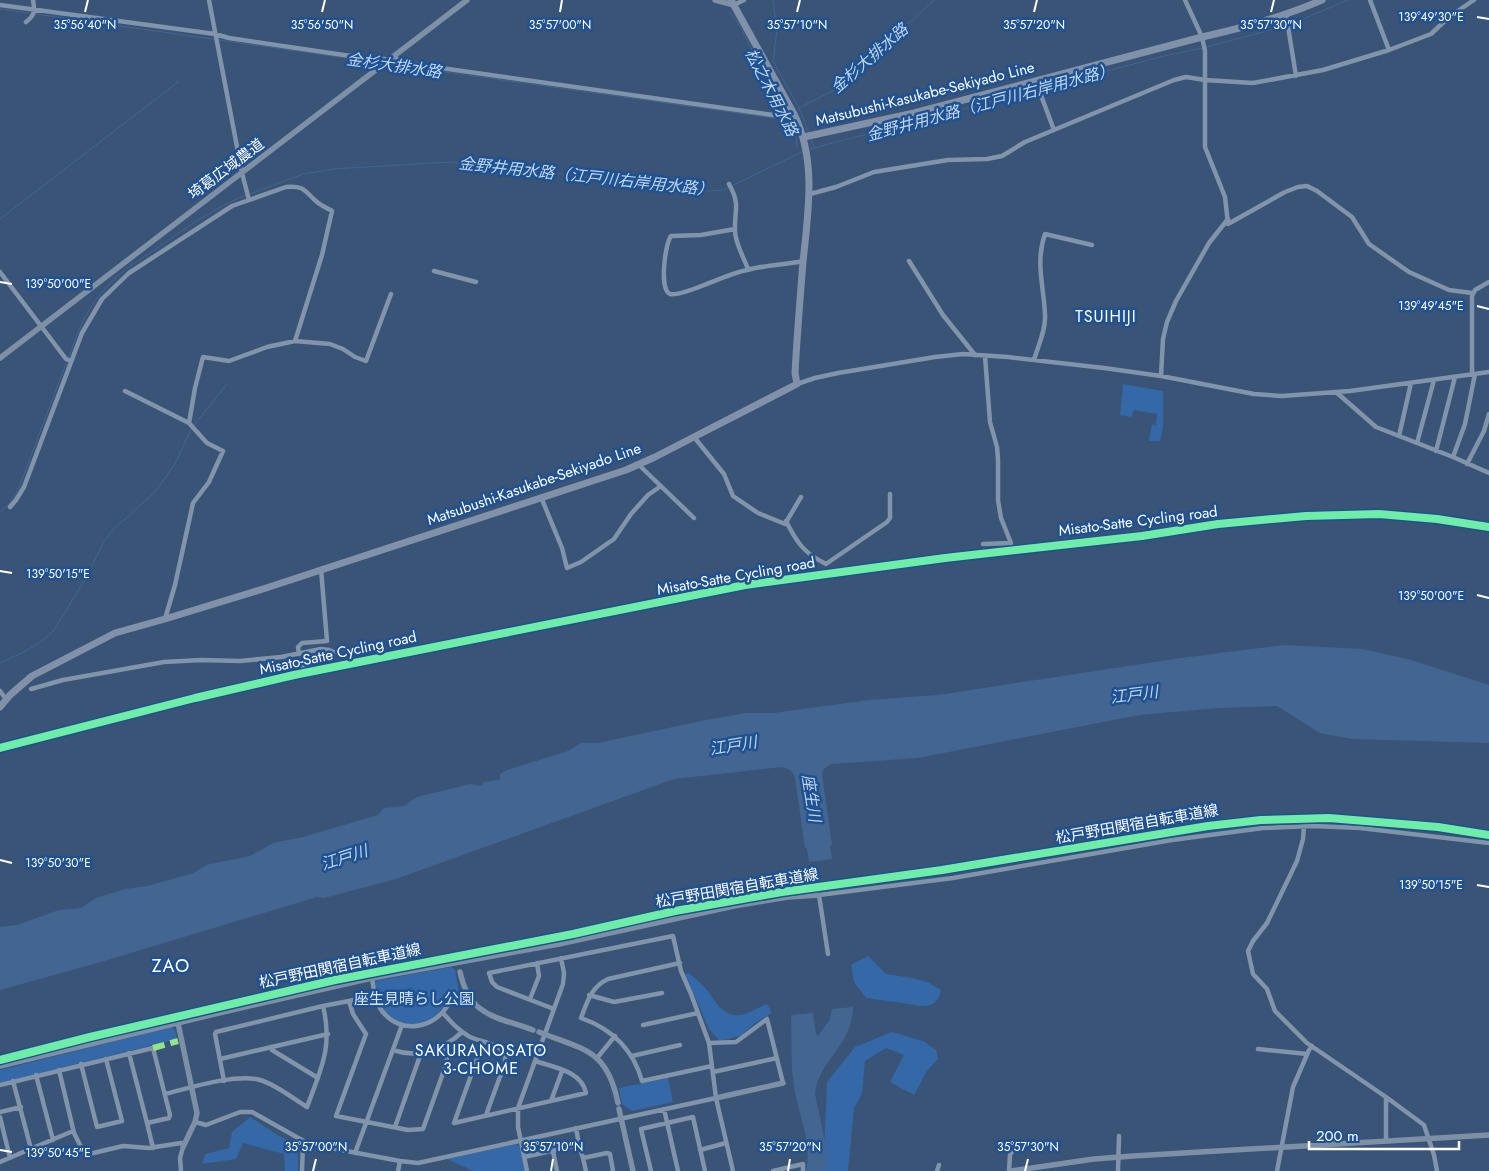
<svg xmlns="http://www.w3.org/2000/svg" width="1489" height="1171" font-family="Jost,'Noto Sans JP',sans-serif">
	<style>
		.green { fill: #3468a7 }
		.water { fill: #436591 }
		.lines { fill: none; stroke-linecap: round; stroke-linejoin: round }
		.stream { stroke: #436591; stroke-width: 1 }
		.street { stroke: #8194aa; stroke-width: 4.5 }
		.secondary { stroke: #7d90a6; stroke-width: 5.5 }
		.primary { stroke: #8091a9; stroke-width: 7 }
		.quiet { stroke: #94e586; stroke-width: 6; stroke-dasharray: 12 6; stroke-linecap: butt }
		.cycleway-casing { stroke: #205190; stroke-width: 11 }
		.cycleway { stroke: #6deda7; stroke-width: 8 }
		.ticks { fill: none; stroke: #fff; stroke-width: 2 }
		.labels { text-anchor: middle; stroke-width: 5; stroke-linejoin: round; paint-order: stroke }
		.street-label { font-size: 15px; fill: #fff; stroke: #205190 }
		.park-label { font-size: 15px; fill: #d6e6f9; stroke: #205190 }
		.water-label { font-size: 16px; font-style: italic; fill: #bcd6f4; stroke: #205190 }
		.neighbourhood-label { font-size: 16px; letter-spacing: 1px; fill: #fff; stroke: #205190 }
		.quarter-label { font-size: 18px; letter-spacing: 1px; fill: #fff; stroke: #205190 }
		.ticks-label { font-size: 12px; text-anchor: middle; fill: #fff; stroke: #205190; stroke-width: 5; stroke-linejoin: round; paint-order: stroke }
	</style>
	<rect width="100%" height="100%" fill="#395477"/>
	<path class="green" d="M 1123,384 L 1163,391 L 1163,428 L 1160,441 L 1149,441 L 1152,424 L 1156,425 L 1157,414 L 1134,410 L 1131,417 L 1120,415 Z
		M 868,956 L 886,974 L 913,978 L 929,983 L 941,990 C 937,1013 917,1005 902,1003 C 890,1001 878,1000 866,998 L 854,982 L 851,965 Z
		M 451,967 L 455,970 L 460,997 L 447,1001 C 433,1026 400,1036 383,1008 C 378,1000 376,990 375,981 Z
		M 689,973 C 695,978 701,983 706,989 C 716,1001 723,1020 745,1014 C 752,1011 760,1007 767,1004 L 772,1013 L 755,1023 L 740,1036 L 720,1041 L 709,1029 L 685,974 Z
		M 172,1027 L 175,1030 L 177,1039 L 0,1083 L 0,1070 Z
		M 892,1032 L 923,1041 L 936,1050 L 938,1059 L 927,1071 L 914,1095 L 890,1082 L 904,1055 L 886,1048 L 865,1061 L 862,1094 L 854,1108 L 848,1171 L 825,1171 L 824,1150 L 827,1082 L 855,1047 Z
		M 668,1078 L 673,1102 L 632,1111 L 622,1104 L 619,1088 Z
		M 250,1117 L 279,1136 L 298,1144 L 298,1171 L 285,1171 L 284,1154 L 243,1143 L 236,1159 L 202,1164 L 205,1154 L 229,1148 L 232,1132 Z
		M 516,1144 L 520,1147 L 525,1171 L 473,1171 L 447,1159 Z"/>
	<path class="water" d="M 1284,645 L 1363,649 L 1411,660 L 1489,685 L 1489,743 L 1352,739 L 1320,733 L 1277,706 L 1218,708 L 1139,715 L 918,758 L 831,764 L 824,769 L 822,774 L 832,845 L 830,845 L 832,859 L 809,862 L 807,848 L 805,848 L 795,778 C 793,771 788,768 781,767 L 674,779 L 396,879 L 324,898 L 317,897 L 101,962 L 0,990 L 0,927 L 17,925 L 59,910 L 81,908 L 96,898 L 125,889 L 147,886 L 194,873 L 206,865 L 250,856 L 273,843 L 303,837 L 378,815 L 384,808 L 404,806 L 417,797 L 470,784 L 481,786 L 484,782 L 500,780 L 500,774 L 507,770 L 568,751 L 581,743 L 598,743 L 706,720 L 747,713 L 773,713 L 869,700 L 938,695 L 1181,658 Z
		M 853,1007 C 853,1046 818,1060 815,1094 L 826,1146 L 826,1171 L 806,1171 C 812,1140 800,1121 795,1092 C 790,1067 792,1040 791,1015 L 813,1013 L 816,1034 L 818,1036 L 830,1019 L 832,1009 Z"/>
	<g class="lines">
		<path class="stream" d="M 773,0 L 777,30 L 773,61 L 799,108 L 809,133
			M 0,9 L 382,63
			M 729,12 L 737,21 L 796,135 L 797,147
			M 1289,25 L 1348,0
			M 1207,47 L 1285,26
			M 388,64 L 781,119 L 787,116
			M 799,108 L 840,87 L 934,0
			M 811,139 L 814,147
			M 810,149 L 1164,56 L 1203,48
			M 250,194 L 303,174 L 334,169 L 449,162 L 555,173 L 610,181 L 709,191 L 723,190 L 804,151
			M 0,219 L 178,82
			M 69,357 C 77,334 85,312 101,293 C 117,273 139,260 160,246 C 187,227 216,207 246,195
			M 0,512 L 10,503 L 18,490 L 67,361
			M 0,663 C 19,654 40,646 54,630 L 86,578 L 104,541 L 114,529 L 155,492 L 175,464 L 191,429 L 227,384"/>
		<path class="street" d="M 209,0 L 242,173 L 249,200
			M 1185,0 L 1202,37 L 1205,51 L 1205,147 L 1225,197 L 1228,224 L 1285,192 L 1298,187 L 1307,186 L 1317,191 L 1352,217 L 1369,244 L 1409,272 L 1449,290 L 1472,293
			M 1370,0 L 1389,50
			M 0,5 L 215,34 L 229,38 L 371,59 L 385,59 L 389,61
			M 734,5 L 744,0
			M 1286,14 L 1296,76
			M 26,22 C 35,15 35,11 33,0
			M 395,56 L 399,62 L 773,115 L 784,114
			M 1036,82 L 1054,130
			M 729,184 C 741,206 734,209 735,231 C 735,243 744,258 748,269
			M 810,194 L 836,187 L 874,172 L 948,160 L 987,159 L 1002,156 L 1025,142 L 1174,80 L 1186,77 L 1205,80 L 1253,83 L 1323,70 L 1389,50 L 1431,34 L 1449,17 L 1474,0
			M 735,229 L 701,235 L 671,236 C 665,244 659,290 670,294 C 676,296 697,288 704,285 C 718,280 732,273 747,270 C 765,265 785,265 803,261
			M 909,261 L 943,315 L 975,355
			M 434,271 L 476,282
			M 0,272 L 66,359 L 71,361
			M 1034,360 C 1038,346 1046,330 1045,315 C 1044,287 1035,262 1045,234 L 1092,245
			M 1472,375 L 1472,296 L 1475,290 L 1489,282
			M 1161,376 L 1163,339 L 1167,322 L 1176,301 L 1209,243 L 1228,219
			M 797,384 L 815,378 L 838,373 L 935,357 L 963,354 L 1008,357 L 1104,368 L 1161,376 L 1254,394 L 1282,396 L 1350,391 L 1489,372
			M 125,391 L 189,423 L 207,443 L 223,451 L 209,482 L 193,503 L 175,585 L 165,619
			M 1336,392 L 1376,427 L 1453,457 L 1489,473
			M 189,423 L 195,388 L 203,357 L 229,361 L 267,347 L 295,341 L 330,344 L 343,349 L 355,357 L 366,361 L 391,294
			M 1399,436 L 1411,383
			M 694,437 L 724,474 L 733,496 L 758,513 L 785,524 L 801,497
			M 1417,443 L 1434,380
			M 1436,451 L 1455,377
			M 1453,457 L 1465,424 L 1475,374
			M 1467,464 L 1484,431 L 1489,414
			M 639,465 L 694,518
			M 541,497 L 562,548 L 567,568 L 581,562 L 614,539 L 631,514 L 648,495 L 661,486
			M 10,507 L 16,500 L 24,487 L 82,333 L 102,299 L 129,273 L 232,206 L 286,187 C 305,185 305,192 317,202 C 322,206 327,208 332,211 L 322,255 L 295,341
			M 786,521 C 797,543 804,553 826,564 L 887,522 L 890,518 L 890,494
			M 983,544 L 1011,543 L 1001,518 L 998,500 L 998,459 L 997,447 L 990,422 L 985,356
			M 299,654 L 298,647 L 302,643 L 327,641 L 321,569
			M 298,674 L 300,668 L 327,656 L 329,650
			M 31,689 L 63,680 L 164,662 L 201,660 L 240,661 L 281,657 L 321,649 L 329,650 L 340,654
			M 0,691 L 6,699
			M 1304,826 L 1303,839 L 1297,861 L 1267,923 L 1253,941 L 1248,951 L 1253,974 L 1267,989 L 1275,1011 L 1307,1043 L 1386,1097 L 1424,1125 L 1434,1155 L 1437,1171
			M 828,954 L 819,895 L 953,878 L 1172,840 L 1263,828 L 1313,826 L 1360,828 L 1489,843
			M 680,963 L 608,979 C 591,987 587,1002 581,1018 C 612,1029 633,1049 642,1081 L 712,1066
			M 372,978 C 374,990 375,1002 382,1011 C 401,1036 436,1028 449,1003 L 469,998
			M 589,995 L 614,1002 L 662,993
			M 530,999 L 539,976 L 537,963
			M 349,1001 L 353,1014 L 366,1034 L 336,1116 L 408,1130 L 423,1129 L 447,1062 L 447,1055 L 442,1047
			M 554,1009 L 497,987 L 492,982 L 489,973 L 673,936 L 681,971 L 691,994 L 709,1043 L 716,1098 L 733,1171
			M 443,1013 C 451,1022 459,1031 470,1037 C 481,1042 498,1043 505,1054 L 505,1063 L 486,1115
			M 643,1025 L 698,1013
			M 483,1042 L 454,1123 L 586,1093 C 582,1071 553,1067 535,1061
			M 709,1043 L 736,1042 L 767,1019 L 783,1083
			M 271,1047 L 272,1050 L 318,1078
			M 1258,1049 L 1307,1054
			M 393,1050 C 419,1059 443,1050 462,1032
			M 129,1053 L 147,1123
			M 632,1056 L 680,1045
			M 597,1058 L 615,1036
			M 220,1059 L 328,1034
			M 81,1064 L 97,1127 L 122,1121 L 106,1059
			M 59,1070 L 74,1133 L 85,1155 L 123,1146 L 149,1148 L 181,1143 L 184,1144
			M 713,1072 L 777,1058
			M 36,1075 L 53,1140
			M 13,1081 L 31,1149
			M 224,1081 L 215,1034 L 216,1032 L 323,1006 L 375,996
			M 0,1085 L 153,1048 L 170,1115 L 169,1118 L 147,1123 L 153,1148
			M 165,1094 C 189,1088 237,1073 260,1080 C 277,1085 292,1098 307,1107 C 321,1069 333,1047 323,1006
			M 551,1101 L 562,1071
			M 664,1109 L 678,1171
			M 0,1112 L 21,1107
			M 0,1117 L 10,1158
			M 195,1122 L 206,1125 L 240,1112 L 252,1112 L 309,1144 L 400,1161 L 418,1163 L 716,1098
			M 395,1127 L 421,1053
			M 1386,1141 L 1386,1097
			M 579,1145 L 583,1158 L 607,1153 L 610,1154 L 613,1171
			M 700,1150 L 726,1143
			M 553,1151 L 557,1171
			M 355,1153 L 402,1025
			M 524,1157 L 579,1145 L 576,1128
			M 583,1158 L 586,1171
			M 0,1162 L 73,1131
			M 181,1171 L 180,1158 L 183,1147
			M 302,1171 L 303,1142
			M 398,1171 L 400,1161
			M 527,1171 L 518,1127 L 518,1108 L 563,984 L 564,973 L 561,958
			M 651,1171 L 641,1129 L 693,1117 L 705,1171
			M 773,1171 L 803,1164 L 803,1171
			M 937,1171 L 939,1165
			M 1009,1171 L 1010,1155 L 1014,1148
			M 1118,1171 L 1119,1136
			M 1277,1171 L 1293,1087 L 1309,1050 L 1312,1046"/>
		<path class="secondary" d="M 715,0 L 734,5
			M 0,358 L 467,0
			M 460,972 C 470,1017 495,1016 533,1030
			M 178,1023 L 197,1113 L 195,1122 L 183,1147
			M 539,1032 C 584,1050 607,1049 618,1103
			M 0,1066 L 219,1013 L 372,978 L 559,944 L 734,906 L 788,897 L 819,895
			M 716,1098 L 783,1083
			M 619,1109 L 633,1171
			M 1011,1171 L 1094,1159 L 1133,1156 L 1489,1135"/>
		<path class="primary" d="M 804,137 L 914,113 L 1202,37 C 1243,28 1283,17 1322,0
			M 0,707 L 10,695 L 32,676 L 115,633 L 165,619 L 263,589 L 626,470 L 655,457 L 797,384 L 795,373 C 797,336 800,299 803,262 C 808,212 817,161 794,114 L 731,0"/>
		<path class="quiet" d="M 153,1048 L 178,1041"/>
		<g class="cycleway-casing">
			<path id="cycleway" d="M 0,748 L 195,698 L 294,675 L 745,585 L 945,558 L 1142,536 L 1218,524 L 1306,516 L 1379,514 L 1437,519 L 1489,527
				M 0,1060 L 90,1037 L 335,980 L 573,934 L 675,911 L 782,892 L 942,870 L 1208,826 L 1261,820 L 1329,818 L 1438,827 L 1489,835"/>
		</g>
		<use href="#cycleway" class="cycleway"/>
	</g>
	<path class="ticks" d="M 85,12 L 88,0M 322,12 L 325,0M 560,12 L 562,0M 797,12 L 800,0M 1034,12 L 1037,0M 1271,12 L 1274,0M 1477,17 L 1489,19M 0,282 L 12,284M 1477,306 L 1489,309M 0,571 L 12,573M 1477,595 L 1489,598M 0,860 L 12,863M 1477,885 L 1489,887M 0,1150 L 12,1152M 313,1171 L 316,1159M 551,1171 L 553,1159M 788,1171 L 790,1159M 1025,1171 L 1028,1159"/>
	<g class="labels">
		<g class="street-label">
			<text transform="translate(925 94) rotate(-14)" y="5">Matsubushi-Kasukabe-Sekiyado Line</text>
			<text transform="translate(226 169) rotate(-37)" y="5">埼葛広域農道</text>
			<text transform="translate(534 484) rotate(-19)" y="5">Matsubushi-Kasukabe-Sekiyado Line</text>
			<text transform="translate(1138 521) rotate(-7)" y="5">Misato-Satte Cycling road</text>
			<text transform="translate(736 576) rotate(-10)" y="5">Misato-Satte Cycling road</text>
			<text transform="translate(338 653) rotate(-12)" y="5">Misato-Satte Cycling road</text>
			<text transform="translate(1137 824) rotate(-10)" y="5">松戸野田関宿自転車道線</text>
			<text transform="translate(737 888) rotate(-10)" y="5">松戸野田関宿自転車道線</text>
			<text transform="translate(340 966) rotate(-12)" y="5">松戸野田関宿自転車道線</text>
		</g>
		<g class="park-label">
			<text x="414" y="1004">座生見晴らし公園</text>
		</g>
		<g class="water-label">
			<text transform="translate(869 58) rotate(-41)" y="6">金杉大排水路</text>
			<text transform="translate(394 65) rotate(8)" y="6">金杉大排水路</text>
			<text transform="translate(772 92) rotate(63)" y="6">松之木用水路</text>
			<text transform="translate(990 102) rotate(-15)" y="6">金野井用水路（江戸川右岸用水路）</text>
			<text transform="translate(586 176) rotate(6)" y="6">金野井用水路（江戸川右岸用水路）</text>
			<text transform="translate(1134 694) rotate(-7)" y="6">江戸川</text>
			<text transform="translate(733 745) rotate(-9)" y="6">江戸川</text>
			<text transform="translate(812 798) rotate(81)" y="6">座生川</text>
			<text transform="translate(344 857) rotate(-18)" y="6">江戸川</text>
		</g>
		<g class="neighbourhood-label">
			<text x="1106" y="322">TSUIHIJI</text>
			<text x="481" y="1056">SAKURANOSATO<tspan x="481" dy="18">3-CHOME</tspan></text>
		</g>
		<g class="quarter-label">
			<text x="171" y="972">ZAO</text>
		</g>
	</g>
	<g class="ticks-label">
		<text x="1431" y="21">139°49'30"E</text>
		<text x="85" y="29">35°56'40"N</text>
		<text x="322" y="29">35°56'50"N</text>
		<text x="560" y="29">35°57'00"N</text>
		<text x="797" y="29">35°57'10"N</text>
		<text x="1034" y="29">35°57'20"N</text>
		<text x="1271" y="29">35°57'30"N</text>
		<text x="58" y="288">139°50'00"E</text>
		<text x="1431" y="310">139°49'45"E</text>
		<text x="58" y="578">139°50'15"E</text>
		<text x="1431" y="600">139°50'00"E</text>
		<text x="58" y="867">139°50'30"E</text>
		<text x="1431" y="889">139°50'15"E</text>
		<text x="316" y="1151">35°57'00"N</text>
		<text x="553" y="1151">35°57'10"N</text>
		<text x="790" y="1151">35°57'20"N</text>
		<text x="1028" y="1151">35°57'30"N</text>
		<text x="58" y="1157">139°50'45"E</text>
	</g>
	<path d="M1309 1141v8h150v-8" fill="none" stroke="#ffffff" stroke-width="2.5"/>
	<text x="1316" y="1141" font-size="15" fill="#ffffff" stroke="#205190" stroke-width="4" paint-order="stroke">200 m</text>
</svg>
